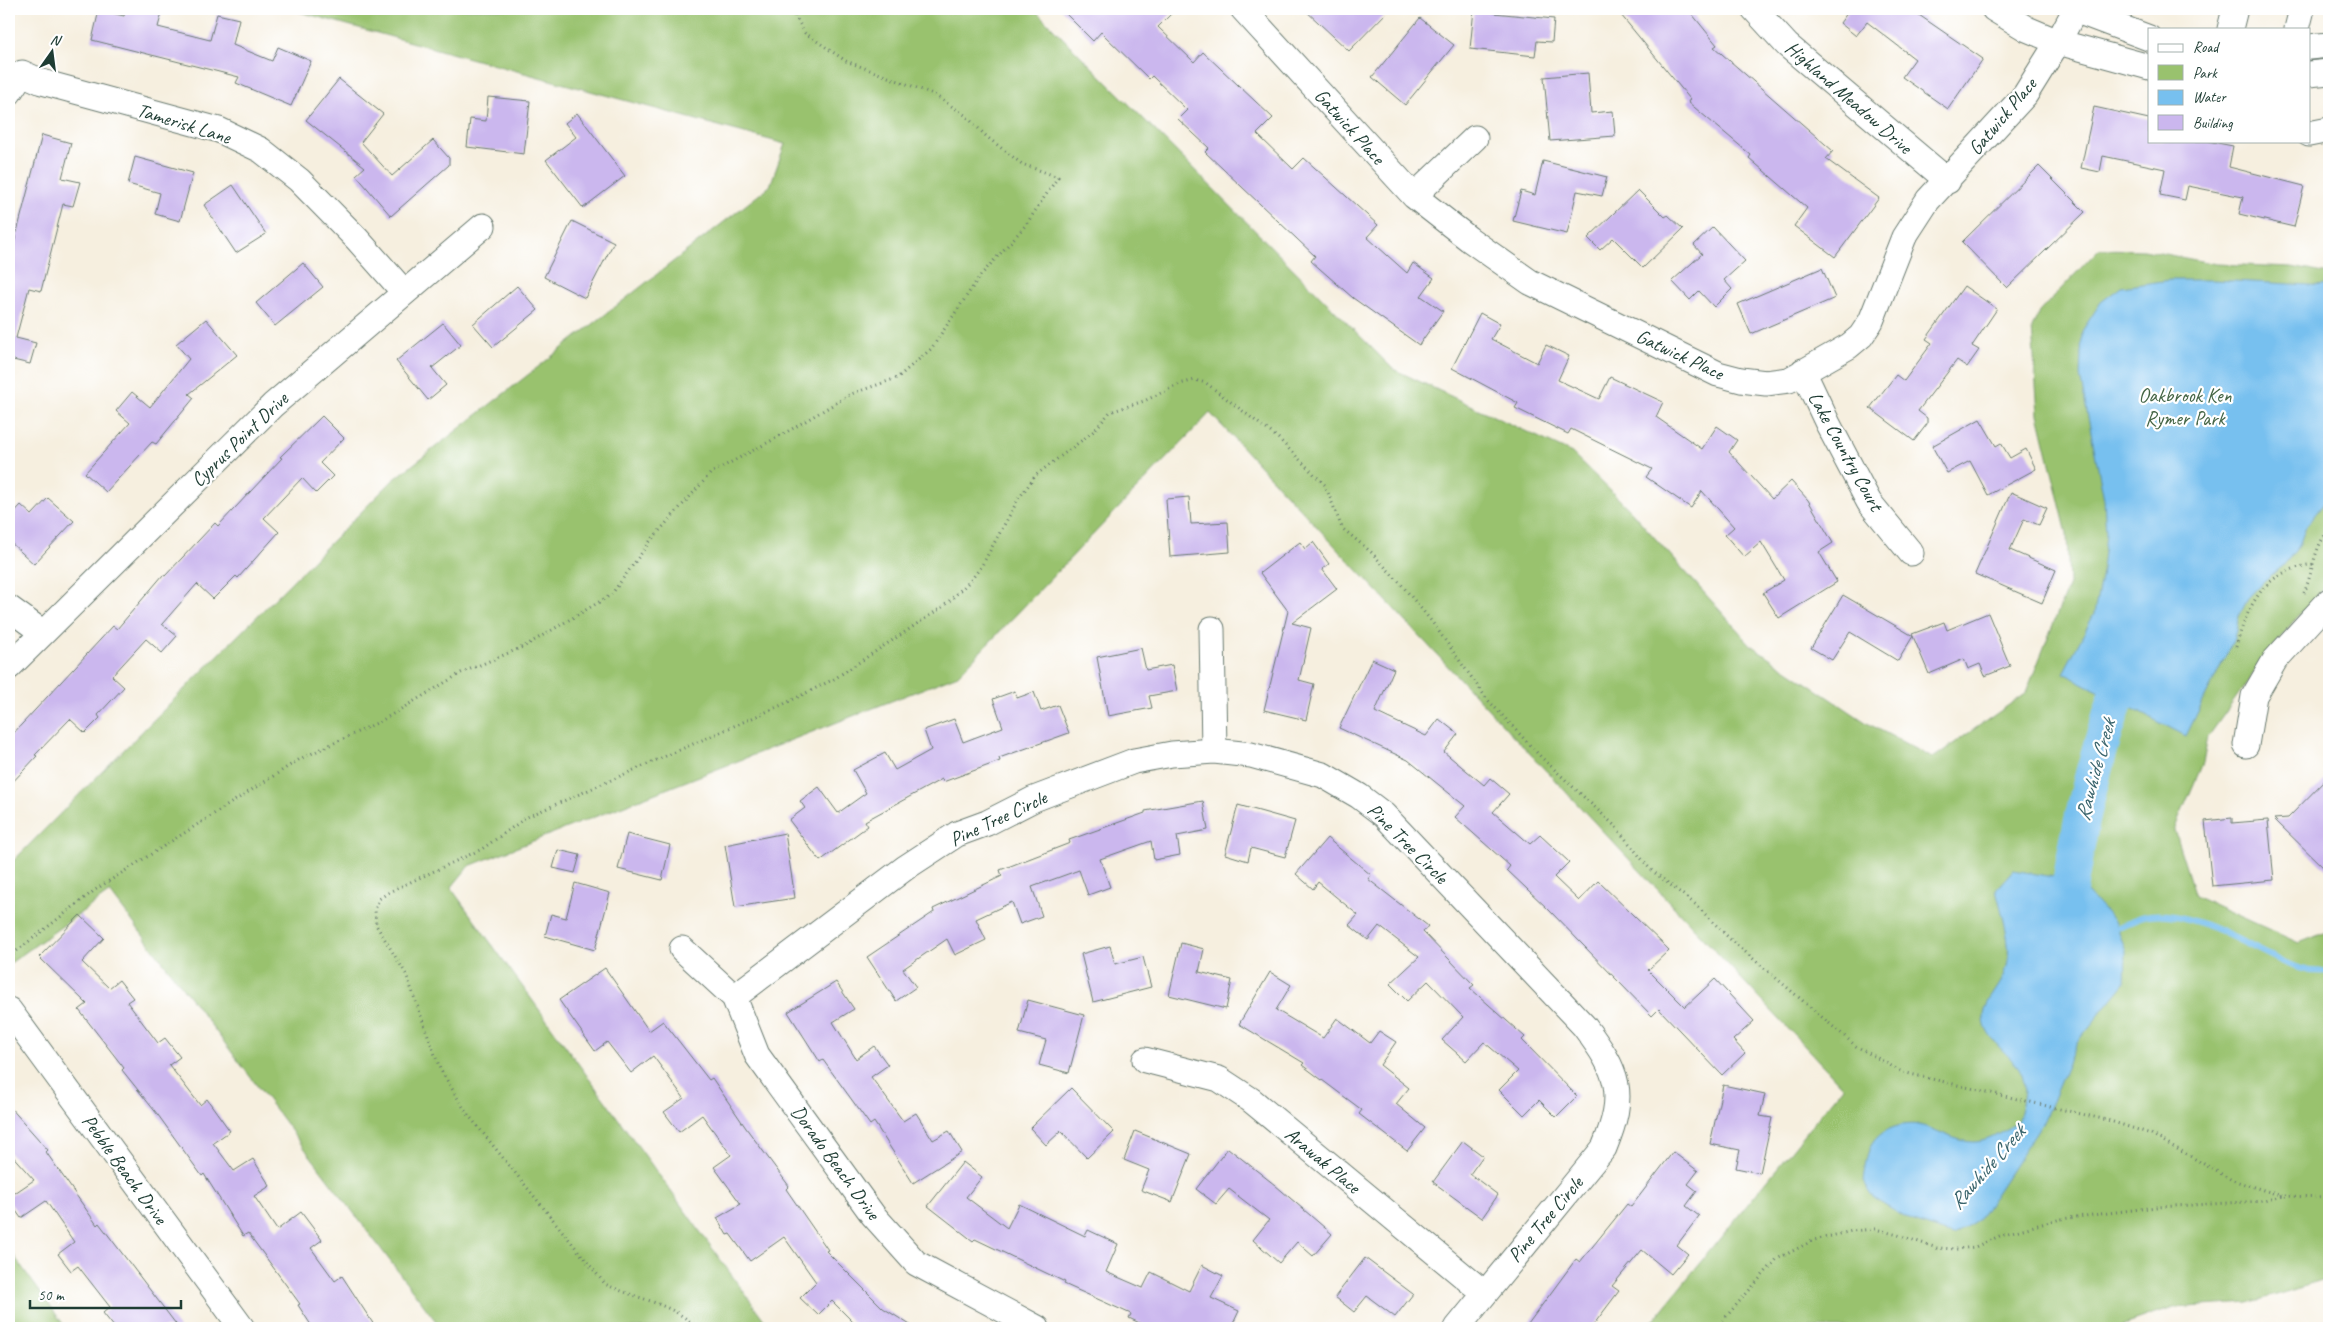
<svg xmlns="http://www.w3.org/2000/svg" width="2338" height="1337" font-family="Caveat,sans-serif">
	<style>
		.green { fill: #99c26e; stroke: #5c8051 }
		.water { fill: #77c0ef; stroke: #4b7e92 }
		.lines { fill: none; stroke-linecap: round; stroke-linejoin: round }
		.stream { stroke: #77c0ef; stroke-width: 6 }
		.river { stroke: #77c0ef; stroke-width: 36 }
		.building { fill: #cbb7ee }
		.minor-casing { stroke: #6a7b70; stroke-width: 27 }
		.path { stroke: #6a7b70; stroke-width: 3; stroke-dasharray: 1 4; stroke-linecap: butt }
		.minor { stroke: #fff; stroke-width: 25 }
		.labels { text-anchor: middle; stroke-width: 4.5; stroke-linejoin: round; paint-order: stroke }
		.street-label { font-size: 20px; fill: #1f3d34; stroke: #fff }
		.park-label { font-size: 20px; fill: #446545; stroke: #fff }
		.water-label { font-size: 21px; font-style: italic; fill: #39646c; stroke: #fff }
	</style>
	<rect width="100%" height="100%" fill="#fff"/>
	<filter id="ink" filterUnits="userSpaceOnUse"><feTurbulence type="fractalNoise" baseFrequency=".02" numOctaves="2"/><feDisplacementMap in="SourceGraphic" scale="10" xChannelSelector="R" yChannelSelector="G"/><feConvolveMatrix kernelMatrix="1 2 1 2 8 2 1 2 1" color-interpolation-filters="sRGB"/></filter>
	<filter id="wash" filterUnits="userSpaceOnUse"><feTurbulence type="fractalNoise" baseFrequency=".0096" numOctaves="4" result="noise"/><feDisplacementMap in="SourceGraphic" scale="20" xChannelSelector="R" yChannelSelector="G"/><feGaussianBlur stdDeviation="1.12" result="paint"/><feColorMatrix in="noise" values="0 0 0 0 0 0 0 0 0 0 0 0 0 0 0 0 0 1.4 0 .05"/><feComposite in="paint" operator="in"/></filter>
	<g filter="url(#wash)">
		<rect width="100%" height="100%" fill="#f6efdf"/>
		<path class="green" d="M 289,9 L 1034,9 L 1393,369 L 1572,453 L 1629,509 L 1752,646 L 1867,723 L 1933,758 L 2026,693 L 2069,584 L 2067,534 L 2038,414 L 2032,328 L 2039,312 L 2099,249 L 2144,250 L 2216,264 L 2292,267 L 2329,274 L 2329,583 L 2293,622 L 2266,656 L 2208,737 L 2203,763 L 2174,830 L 2195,896 L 2299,943 L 2329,931 L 2329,1279 L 2249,1303 L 2172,1308 L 2115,1328 L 1647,1328 L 1843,1087 L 1210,413 L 958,675 L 469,866 L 451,888 L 770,1328 L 441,1328 L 110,892 L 9,964 L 9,865 L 392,481 L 770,186 L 785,144 Z
			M 9,1249 L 66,1328 L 9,1328 Z"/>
		<path class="water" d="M 2170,280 L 2214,280 L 2329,286 L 2329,497 L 2306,526 L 2299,546 L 2283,566 L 2265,580 L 2249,597 L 2239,616 L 2234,639 L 2186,736 L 2063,673 L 2094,614 L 2101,578 L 2106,534 L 2104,499 L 2080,376 L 2082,331 L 2101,302 L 2121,287 Z
			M 2013,870 L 2060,878 L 2084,889 L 2114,921 L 2126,950 L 2125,983 L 2077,1042 L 2044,1120 L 1979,1219 L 1952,1235 L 1911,1221 L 1876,1200 L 1863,1181 C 1865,1168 1866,1151 1874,1141 C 1884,1128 1904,1122 1919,1125 C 1938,1129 1955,1142 1974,1142 C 1990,1142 2007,1129 2018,1120 C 2021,1106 2027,1089 2022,1075 C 2014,1055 1985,1042 1984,1019 C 1983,1004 1997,991 2003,978 C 2016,951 2002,916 1996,889 Z"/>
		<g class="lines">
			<path class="stream" d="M 2110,930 C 2123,926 2137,916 2149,915 C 2189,910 2237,940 2271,956 C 2291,966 2307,974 2329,971"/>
			<path class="river" d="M 2063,933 C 2075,835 2096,745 2133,653"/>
		</g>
		<g id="blocks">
			<path class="building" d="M 126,9 L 163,9 L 158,27 L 210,40 L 217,14 L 239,19 L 233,45 L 272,61 L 278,47 L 311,61 L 291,106 L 236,83 L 239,77 L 92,40 L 99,10 L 124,16 Z
				M 1061,9 L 1176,9 L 1158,27 L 1194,62 L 1203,52 L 1273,118 L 1257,134 L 1293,169 L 1304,158 L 1378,225 L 1367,237 L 1407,273 L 1413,263 L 1434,278 L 1421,296 L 1443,311 L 1419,345 L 1353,298 L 1311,261 L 1315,256 L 1205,152 L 1209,148 L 1178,119 L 1187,110 L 1152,76 L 1149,79 L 1101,32 L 1093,41 Z
				M 1304,9 L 1390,9 L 1349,51 Z
				M 1474,9 L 1495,9 L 1494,13 L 1554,19 L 1552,42 L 1537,41 L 1535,56 L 1470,49 Z
				M 1616,9 L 1688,9 L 1717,45 L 1714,47 L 1833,151 L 1826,159 L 1879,198 L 1835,257 L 1794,226 L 1807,208 L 1749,158 L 1751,155 L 1688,102 L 1690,99 Z
				M 1850,9 L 1924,9 L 1919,15 L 1983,59 L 1948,109 L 1902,77 L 1915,59 L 1867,22 L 1856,36 L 1840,23 Z
				M 1420,18 L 1454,45 L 1405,105 L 1372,77 Z
				M 1588,73 L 1591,113 L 1613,111 L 1615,136 L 1550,141 L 1544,77 Z
				M 339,79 L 383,114 L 361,142 L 392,176 L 433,140 L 449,158 L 449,165 L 391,216 L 356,175 L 365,167 L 306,120 Z
				M 488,97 L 530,101 L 524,154 L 467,147 L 470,119 L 486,121 Z
				M 2094,107 L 2149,119 L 2149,141 L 2207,141 L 2233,146 L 2229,167 L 2304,186 L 2294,227 L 2239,214 L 2243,197 L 2188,186 L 2185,200 L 2160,195 L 2165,169 L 2103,156 L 2100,172 L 2081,168 Z
				M 577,113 L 625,176 L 583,208 L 546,160 L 576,137 L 565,123 Z
				M 42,135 L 71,143 L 62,178 L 80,182 L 73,206 L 63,204 L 41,291 L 29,288 L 16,338 L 36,343 L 30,364 L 9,359 L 9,263 Z
				M 135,157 L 193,173 L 180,221 L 155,214 L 160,193 L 128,184 Z
				M 1543,161 L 1607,177 L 1602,196 L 1577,191 L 1567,234 L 1513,221 L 1521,191 L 1535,195 Z
				M 2039,166 L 2085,212 L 2007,288 L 1962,242 Z
				M 233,185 L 266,234 L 236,253 L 204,205 Z
				M 1638,190 L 1665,217 L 1668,215 L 1683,229 L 1643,268 L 1613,238 L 1600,250 L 1588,238 Z
				M 572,221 L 614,242 L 585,298 L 544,277 Z
				M 1713,227 L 1745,261 L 1724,280 L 1732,289 L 1714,307 L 1699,291 L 1690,300 L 1672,281 L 1702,254 L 1694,245 Z
				M 303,263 L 323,287 L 275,326 L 256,303 Z
				M 1822,268 L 1835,298 L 1751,334 L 1738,304 Z
				M 517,286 L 538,310 L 493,347 L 473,324 Z
				M 1964,286 L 1997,309 L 1972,346 L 1979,350 L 1967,367 L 1957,360 L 1918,411 L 1927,418 L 1927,424 L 1914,441 L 1870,408 L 1896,375 L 1904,381 L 1932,343 L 1926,339 Z
				M 1480,313 L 1500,324 L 1491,339 L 1537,363 L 1546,345 L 1569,356 L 1558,380 L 1599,399 L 1610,377 L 1663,402 L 1656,417 L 1702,449 L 1717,426 L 1737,440 L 1729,452 L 1772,499 L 1791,481 L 1808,500 L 1833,543 L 1819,552 L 1837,582 L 1779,618 L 1763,593 L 1784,580 L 1761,542 L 1744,557 L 1725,535 L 1734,527 L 1702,491 L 1691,508 L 1646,477 L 1652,469 L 1571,429 L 1568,434 L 1515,408 L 1518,403 L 1452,368 Z
				M 206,319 L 237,355 L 189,394 L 194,398 L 156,444 L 152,442 L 106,492 L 85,473 L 130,423 L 116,411 L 132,392 L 150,407 L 189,359 L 176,344 Z
				M 443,323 L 461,345 L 432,368 L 446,385 L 428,400 L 396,361 Z
				M 322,416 L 344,438 L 320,463 L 333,476 L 316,493 L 302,478 L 264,518 L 279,532 L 238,578 L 236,576 L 213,599 L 197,584 L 162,624 L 177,636 L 162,653 L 146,639 L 112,676 L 124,687 L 98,715 L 100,718 L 85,733 L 70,719 L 35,755 L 37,756 L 9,786 L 9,738 L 113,626 L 117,629 L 163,575 L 165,576 L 215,523 L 218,526 L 282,458 L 280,457 Z
				M 1980,419 L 1996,446 L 2001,443 L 2010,458 L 2026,449 L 2036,469 L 1988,495 L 1970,461 L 1947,473 L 1932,446 Z
				M 2011,492 L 2047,508 L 2039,525 L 2024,519 L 2010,550 L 2056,570 L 2042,603 L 1975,574 Z
				M 1189,497 L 1191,524 L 1228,522 L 1230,552 L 1170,557 L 1166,499 Z
				M 48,498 L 74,521 L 34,564 L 9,541 L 9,518 L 21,505 L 32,515 Z
				M 1300,542 L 1305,549 L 1313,542 L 1329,564 L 1322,569 L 1337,589 L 1292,623 L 1311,628 L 1299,680 L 1314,684 L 1306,720 L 1264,710 L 1288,611 L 1260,573 Z
				M 1843,595 L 1913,636 L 1898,661 L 1850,632 L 1832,660 L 1811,648 Z
				M 1988,613 L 2010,666 L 1985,676 L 1980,664 L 1968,669 L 1964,659 L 1929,674 L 1912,634 L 1944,622 L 1947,630 Z
				M 1141,648 L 1146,670 L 1172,665 L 1177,691 L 1149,696 L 1152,708 L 1108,716 L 1097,657 Z
				M 1372,659 L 1394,669 L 1375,712 L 1426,736 L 1439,719 L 1458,734 L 1444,752 L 1484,785 L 1490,778 L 1509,794 L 1493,812 L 1530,844 L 1540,835 L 1569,862 L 1554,877 L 1579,901 L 1598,881 L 1669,950 L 1648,970 L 1685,1007 L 1715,979 L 1754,1021 L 1733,1040 L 1745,1053 L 1722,1075 L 1659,1009 L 1652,1016 L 1548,909 L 1507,870 L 1510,866 L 1455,817 L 1465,806 L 1408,760 L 1339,728 Z
				M 1015,691 L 1017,698 L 1034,692 L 1041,711 L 1058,705 L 1069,733 L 999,758 L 1000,761 L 943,782 L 942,779 L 865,821 L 868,826 L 820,861 L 789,820 L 805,808 L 800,801 L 819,787 L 838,813 L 866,793 L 853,770 L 885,753 L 895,770 L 931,750 L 924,730 L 954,719 L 963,742 L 1003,727 L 993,699 Z
				M 2329,776 L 2329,873 L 2274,819 L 2288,818 Z
				M 1203,801 L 1208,830 L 1177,836 L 1180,855 L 1154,860 L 1151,841 L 1100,859 L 1110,887 L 1088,895 L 1079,870 L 1032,887 L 1042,916 L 1020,924 L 1012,902 L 976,919 L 986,940 L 955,955 L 947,939 L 903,969 L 916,987 L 896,1001 L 867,957 L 934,912 L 933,909 L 1002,876 L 1000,870 L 1070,843 L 1069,840 L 1145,813 L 1145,811 Z
				M 1238,805 L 1295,821 L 1285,857 L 1251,848 L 1248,861 L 1225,854 Z
				M 2232,818 L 2232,823 L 2268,820 L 2274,880 L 2212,886 L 2205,821 Z
				M 785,833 L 795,898 L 735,907 L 725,845 Z
				M 627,834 L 670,845 L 662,880 L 618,869 Z
				M 1327,838 L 1371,875 L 1368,879 L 1428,926 L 1423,932 L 1474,985 L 1470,988 L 1525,1037 L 1522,1040 L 1577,1096 L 1556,1117 L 1539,1100 L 1524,1115 L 1499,1090 L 1518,1071 L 1484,1042 L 1466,1061 L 1442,1040 L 1463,1017 L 1428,981 L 1407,1001 L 1390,984 L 1419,957 L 1379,926 L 1368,940 L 1349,925 L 1358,915 L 1318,882 L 1313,889 L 1296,874 Z
				M 558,850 L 580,855 L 575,873 L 553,868 Z
				M 575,883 L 610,893 L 595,950 L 545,936 L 551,914 L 566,918 Z
				M 80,915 L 104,938 L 82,962 L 109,988 L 119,980 L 133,998 L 127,1002 L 158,1043 L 165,1038 L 180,1057 L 169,1065 L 200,1105 L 207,1099 L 230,1131 L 213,1143 L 234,1171 L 253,1159 L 270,1186 L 254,1196 L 277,1230 L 301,1212 L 322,1240 L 311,1248 L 335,1281 L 342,1276 L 376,1328 L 313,1328 L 298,1305 L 300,1304 L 248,1233 L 243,1236 L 204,1174 L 202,1176 L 158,1115 L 122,1070 L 124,1068 L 79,1010 L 87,1004 L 39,957 Z
				M 1181,943 L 1204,949 L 1199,972 L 1232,980 L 1226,1009 L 1169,995 Z
				M 1110,946 L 1115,964 L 1143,957 L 1151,987 L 1093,1002 L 1081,954 Z
				M 605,968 L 649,1031 L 663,1021 L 709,1080 L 712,1078 L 746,1128 L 789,1186 L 786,1189 L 828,1250 L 826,1251 L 883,1308 L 915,1328 L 859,1328 L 832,1301 L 818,1315 L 800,1298 L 816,1282 L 784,1237 L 750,1261 L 730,1234 L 727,1235 L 717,1218 L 741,1204 L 714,1167 L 731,1155 L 702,1115 L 679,1132 L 664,1112 L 684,1098 L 653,1056 L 631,1073 L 607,1042 L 595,1051 L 559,1000 Z
				M 1270,972 L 1291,985 L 1276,1010 L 1323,1038 L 1337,1018 L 1370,1043 L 1379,1031 L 1396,1042 L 1380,1065 L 1409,1088 L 1396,1104 L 1425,1128 L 1407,1151 L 1359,1114 L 1362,1110 L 1302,1065 L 1304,1063 L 1239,1024 Z
				M 836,982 L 854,1009 L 833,1022 L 856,1059 L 874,1046 L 888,1065 L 871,1077 L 903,1121 L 916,1113 L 933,1140 L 949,1131 L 962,1152 L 913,1183 L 874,1122 L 870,1125 L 823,1060 L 820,1062 L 788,1012 Z
				M 1028,1000 L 1084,1015 L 1069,1073 L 1039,1065 L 1046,1040 L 1019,1033 Z
				M 1723,1085 L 1765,1094 L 1760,1116 L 1772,1118 L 1760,1173 L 1736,1168 L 1740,1150 L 1710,1144 Z
				M 1071,1088 L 1114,1132 L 1087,1158 L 1061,1131 L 1046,1145 L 1030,1128 Z
				M 9,1106 L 48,1150 L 46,1152 L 97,1225 L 99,1223 L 179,1328 L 115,1328 L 103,1313 L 110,1307 L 78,1266 L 71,1271 L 58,1254 L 74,1242 L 46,1201 L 21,1218 L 9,1201 L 9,1197 L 34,1180 L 9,1152 Z
				M 1135,1131 L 1191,1154 L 1172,1202 L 1141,1190 L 1149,1170 L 1124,1160 Z
				M 1463,1141 L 1483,1156 L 1470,1174 L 1498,1195 L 1482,1218 L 1433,1182 Z
				M 1228,1148 L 1275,1185 L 1332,1234 L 1313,1256 L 1297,1242 L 1279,1263 L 1253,1240 L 1269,1220 L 1229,1189 L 1216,1204 L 1196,1189 Z
				M 1673,1152 L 1698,1171 L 1688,1184 L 1697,1191 L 1686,1206 L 1699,1216 L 1677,1245 L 1688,1254 L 1671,1274 L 1642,1250 L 1612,1286 L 1619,1291 L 1591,1328 L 1525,1328 L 1576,1259 L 1580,1262 L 1627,1204 L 1631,1207 Z
				M 963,1162 L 982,1177 L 966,1197 L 1007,1228 L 1019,1204 L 1085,1236 L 1088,1230 L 1118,1244 L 1106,1272 L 1143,1288 L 1151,1272 L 1189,1291 L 1202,1265 L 1223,1276 L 1211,1298 L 1239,1311 L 1231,1328 L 1150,1328 L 1129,1318 L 1131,1314 L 1064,1284 L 1065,1282 L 975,1239 L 973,1241 L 928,1206 Z
				M 1365,1258 L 1413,1294 L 1395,1317 L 1367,1296 L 1354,1312 L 1335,1297 Z"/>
		</g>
	</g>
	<g filter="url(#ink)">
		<use href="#blocks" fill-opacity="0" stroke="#6a7b70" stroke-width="1"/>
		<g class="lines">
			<g class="minor-casing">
				<path id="minor" d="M 1243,9 L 1414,196 L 1469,239 L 1530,282 L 1718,374 L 1741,380 L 1766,383 L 1789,380 L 1849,346 L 1861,336 L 1871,321 L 1904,237 L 1928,200 L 2025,95 L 2058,42 L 2075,10
					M 1754,9 L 1787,45 L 1948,181
					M 1994,9 L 2027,29 L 2058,42 L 2149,67
					M 2072,9 L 2149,38
					M 2230,29 L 2235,9
					M 2297,29 L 2302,9
					M 2309,47 L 2329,45
					M 2309,74 L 2329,72
					M 9,93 L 22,73 L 42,82 L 219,130 L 261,150 L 299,180 L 357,239 L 404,292
					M 2309,134 L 2329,130
					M 1414,196 L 1475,138
					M 1803,371 L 1828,424 L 1869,502 L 1911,553
					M 9,608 L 42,632
					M 1212,629 L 1214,751
					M 9,667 L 273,405 L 483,226
					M 2246,745 L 2254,696 L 2275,660 L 2329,601
					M 682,949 L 734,997 L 757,1055 L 873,1215 L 916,1263 L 1037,1328
					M 734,997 L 905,868 L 957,834 L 987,823 L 1034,799 L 1134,761 L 1172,754 L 1214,751 L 1251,755 L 1323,775 L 1359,796 L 1384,815 L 1584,1026 C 1619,1073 1627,1092 1604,1148 L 1457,1328
					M 9,1010 L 242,1328
					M 1145,1060 L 1219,1079 L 1251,1100 L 1484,1293"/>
			</g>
			<path class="path" d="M 2304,593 C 2313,572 2314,546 2329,530
				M 2236,647 C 2249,602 2264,571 2314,564
				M 9,957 L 95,890 L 300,759 L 381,721 L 461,673 L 525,646 L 611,595 L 651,540 L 711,473 L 780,436 L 851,394 L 897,378 L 931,349 L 980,276 L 1025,226 L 1058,177 L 1022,164 L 987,137 L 965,115 L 933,94 L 846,61 L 805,33 L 791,9
				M 697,1328 C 673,1303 636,1299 605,1284 L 466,1112 L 440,1069 L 406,974 L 376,925 L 375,910 L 379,899 L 391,891 L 482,849 L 527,817 L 784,704 L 834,679 L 944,606 L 970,581 L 981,567 L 1019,498 L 1036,475 L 1094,431 L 1110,412 L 1144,401 L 1180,384 L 1195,380 L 1206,383 L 1278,438 L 1325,485 L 1342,528 L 1371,552 L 1401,584 L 1432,622 L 1487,699 L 1541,757 L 1615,826 L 1650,869 L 1696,905 L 1730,939 L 1856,1046 L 1902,1072 L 2107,1120 L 2151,1134 L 2232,1180 L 2282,1196
				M 1716,1328 L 1777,1259 L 1814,1240 L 1852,1231 L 1875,1229 L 1898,1235 L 1937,1248 L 1957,1249 L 1975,1247 L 2004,1234 L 2061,1219 L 2156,1207 L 2264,1201 L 2282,1196 L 2329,1197"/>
			<use href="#minor" class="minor"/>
		</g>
	</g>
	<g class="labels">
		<g class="street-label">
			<text transform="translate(1849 97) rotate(41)" y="7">Highland Meadow Drive</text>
			<text transform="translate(2002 116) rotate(-50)" y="7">Gatwick Place</text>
			<text transform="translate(184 123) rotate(17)" y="7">Tamerisk Lane</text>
			<text transform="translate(1350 126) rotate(48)" y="7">Gatwick Place</text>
			<text transform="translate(1680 354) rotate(25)" y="7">Gatwick Place</text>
			<text transform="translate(239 439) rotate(-44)" y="7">Cyprus Point Drive</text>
			<text transform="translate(1846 451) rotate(61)" y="7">Lake Country Court</text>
			<text transform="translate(998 818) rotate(-25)" y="7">Pine Tree Circle</text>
			<text transform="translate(1408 843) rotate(45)" y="7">Pine Tree Circle</text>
			<text transform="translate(1323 1160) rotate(40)" y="7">Arawak Place</text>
			<text transform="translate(836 1162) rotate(54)" y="7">Dorado Beach Drive</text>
			<text transform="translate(125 1169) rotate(54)" y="7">Pebble Beach Drive</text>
			<text transform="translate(1545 1219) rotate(-50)" y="7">Pine Tree Circle</text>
		</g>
		<g class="park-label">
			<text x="2185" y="402">Oakbrook Ken<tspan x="2185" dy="23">Rymer Park</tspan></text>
		</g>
		<g class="water-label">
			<text transform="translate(2095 770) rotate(-75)" y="7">Rawhide Creek</text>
			<text transform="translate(1987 1167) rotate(-49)" y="7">Rawhide Creek</text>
		</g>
	</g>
	<rect width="2338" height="1337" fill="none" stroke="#fff" stroke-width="30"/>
	<rect x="2148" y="28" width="162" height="115" fill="#ffffff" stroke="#a5b1ae"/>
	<rect x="2158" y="44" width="25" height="8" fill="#ffffff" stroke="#a5b1ae"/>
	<text x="2193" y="52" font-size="15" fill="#1f3d34">Road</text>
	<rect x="2158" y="65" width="25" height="15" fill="#99c26e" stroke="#a5b1ae"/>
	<text x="2193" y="78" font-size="15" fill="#1f3d34">Park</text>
	<rect x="2158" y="90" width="25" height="15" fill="#77c0ef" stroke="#a5b1ae"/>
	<text x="2193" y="102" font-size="15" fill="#1f3d34">Water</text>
	<rect x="2158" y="115" width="25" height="15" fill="#cbb7ee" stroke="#a5b1ae"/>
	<text x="2193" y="128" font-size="15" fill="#1f3d34">Building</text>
	<g transform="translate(52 52) rotate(14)" stroke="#ffffff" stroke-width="4" paint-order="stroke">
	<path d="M0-4L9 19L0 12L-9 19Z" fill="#1f3d34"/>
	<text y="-8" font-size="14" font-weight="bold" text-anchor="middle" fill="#1f3d34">N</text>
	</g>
	<path d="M30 1300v8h151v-8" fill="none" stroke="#1f3d34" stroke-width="2.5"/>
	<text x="38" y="1300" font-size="15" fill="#1f3d34" stroke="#ffffff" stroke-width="4" paint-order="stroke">50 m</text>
</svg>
